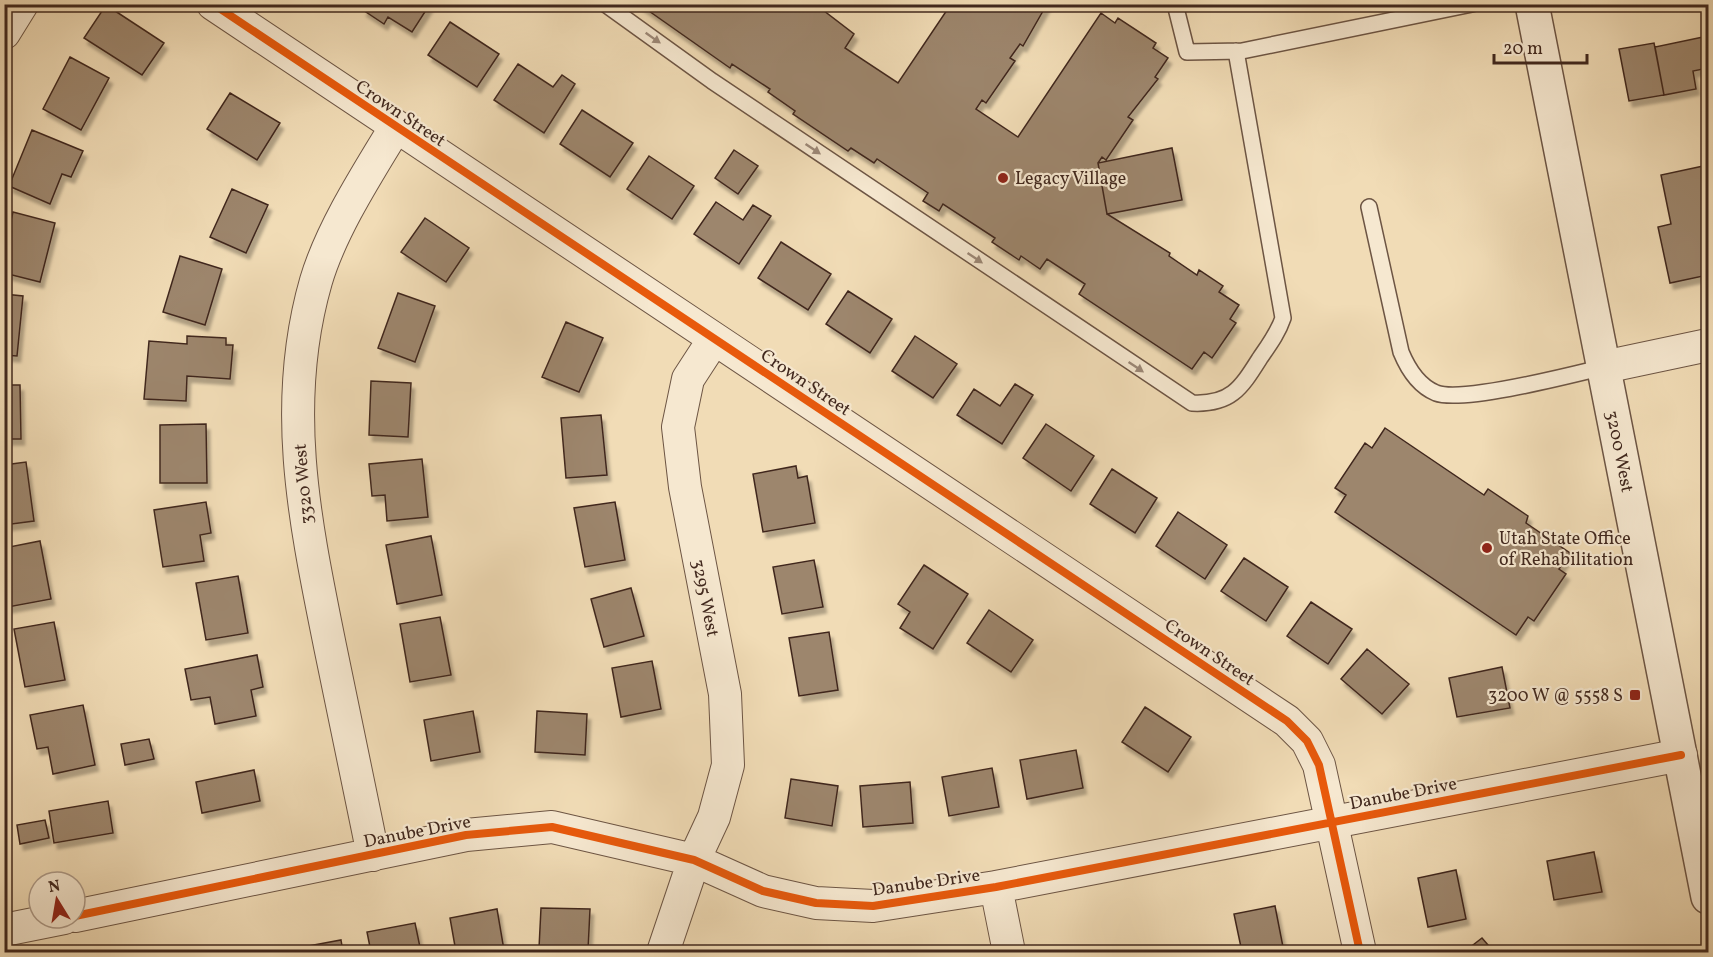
<svg xmlns="http://www.w3.org/2000/svg" width="1713" height="957" font-family="Vollkorn,serif">
	<style>
		.building { fill: #9d866d; stroke: #41281e; stroke-width: 1.5; filter: url(#shadow) }
		.lines { fill: none; stroke-linecap: round; stroke-linejoin: round }
		.service-casing { stroke: #6d5544; stroke-width: 18 }
		.minor-casing { stroke: #6d5544; stroke-width: 34 }
		.tertiary-casing { stroke: #6d5544; stroke-width: 36 }
		.service { stroke: #f6e8d0; stroke-width: 15 }
		.minor { stroke: #f6e8d0; stroke-width: 32 }
		.tertiary { stroke: #f6e8d0; stroke-width: 33 }
		.cycleway-casing { stroke: #f6e8d0; stroke-width: 11 }
		.cycleway { stroke: #e8590c; stroke-width: 8 }
		.oneway { fill: #9c8877 }
		.poi-dot { fill: #8f2418; stroke: #f6e8d0; stroke-width: 2 }
		.labels { text-anchor: middle; stroke-width: 4.5; stroke-linejoin: round; paint-order: stroke }
		.street-label { font-size: 18px; fill: #41281e; stroke: #f6e8d0 }
		.poi-label { font-size: 18px; fill: #41281e; stroke: #f6e8d0; text-anchor: start }
	</style>
	<defs>
		<filter id="shadow"><feDropShadow dx="3.5" dy="6" stdDeviation="1.5" flood-color="#0004"/></filter>
	</defs>
	<rect width="100%" height="100%" fill="#f1dcb6"/>
	<filter id="stains"><feTurbulence type="fractalNoise" baseFrequency=".00333" numOctaves="4"/><feColorMatrix values="0 0 0 0 .2 0 0 0 0 .09 0 0 0 0 .02 0 0 0 .5 -.17"/></filter>
	<radialGradient id="worn" r=".72"><stop offset=".6" stop-color="#630" stop-opacity="0"/><stop offset="1" stop-color="#630" stop-opacity=".3"/></radialGradient>
	<path class="building" d="M 367,4 L 430,4 L 412,32 L 388,17 L 384,24 L 363,10 Z
		M 639,4 L 815,4 L 854,34 L 845,48 L 898,83 L 951,4 L 1047,4 L 1023,46 L 1020,44 L 1010,58 L 1015,61 L 986,103 L 982,100 L 976,109 L 1018,137 L 1101,13 L 1115,23 L 1118,18 L 1156,43 L 1153,48 L 1168,58 L 1155,77 L 1158,79 L 1128,117 L 1133,120 L 1106,160 L 1102,157 L 1098,163 L 1107,214 L 1170,253 L 1169,256 L 1197,275 L 1199,270 L 1223,286 L 1219,292 L 1239,305 L 1230,319 L 1236,323 L 1212,358 L 1204,352 L 1192,369 L 1079,294 L 1085,284 L 1047,259 L 1040,269 L 1021,256 L 1019,260 L 992,242 L 995,238 L 943,204 L 939,211 L 923,201 L 928,193 L 877,159 L 874,163 L 851,148 L 848,151 L 793,114 L 795,111 L 768,92 L 770,89 L 732,64 L 730,68 Z
		M 106,5 L 164,43 L 142,75 L 84,38 Z
		M 450,22 L 499,54 L 477,87 L 428,55 Z
		M 1708,36 L 1708,68 L 1693,71 L 1696,89 L 1664,95 L 1655,47 Z
		M 1654,43 L 1664,95 L 1629,101 L 1619,49 Z
		M 70,57 L 109,78 L 81,130 L 43,109 Z
		M 518,64 L 553,87 L 562,75 L 575,84 L 544,133 L 494,100 Z
		M 230,93 L 280,123 L 257,160 L 207,129 Z
		M 582,110 L 633,143 L 610,177 L 560,144 Z
		M 32,130 L 83,151 L 71,177 L 62,174 L 50,204 L 9,186 Z
		M 1172,148 L 1182,200 L 1107,214 L 1098,163 Z
		M 734,150 L 758,166 L 738,194 L 715,178 Z
		M 649,156 L 694,186 L 672,219 L 627,189 Z
		M 1708,165 L 1708,275 L 1670,283 L 1658,227 L 1671,224 L 1661,175 Z
		M 232,189 L 268,205 L 246,253 L 210,237 Z
		M 716,202 L 743,220 L 753,205 L 771,216 L 739,264 L 694,234 Z
		M 13,212 L 55,223 L 40,282 L 4,273 L 4,237 L 7,237 Z
		M 425,218 L 469,248 L 446,282 L 401,252 Z
		M 781,242 L 831,274 L 808,310 L 758,278 Z
		M 180,256 L 222,269 L 205,325 L 163,312 Z
		M 848,291 L 892,319 L 870,353 L 826,324 Z
		M 398,293 L 435,306 L 415,362 L 378,348 Z
		M 4,294 L 23,296 L 17,356 L 4,355 Z
		M 566,322 L 603,338 L 579,392 L 542,377 Z
		M 187,336 L 226,338 L 226,345 L 233,345 L 230,379 L 187,376 L 186,401 L 144,399 L 149,341 L 187,344 Z
		M 915,336 L 957,364 L 933,398 L 892,371 Z
		M 371,381 L 411,383 L 408,437 L 369,435 Z
		M 1015,384 L 1033,395 L 1002,444 L 957,415 L 974,389 L 1000,406 Z
		M 4,385 L 20,385 L 21,439 L 4,439 Z
		M 601,415 L 607,475 L 566,478 L 561,418 Z
		M 206,424 L 207,483 L 160,483 L 160,425 Z
		M 1046,424 L 1094,456 L 1071,491 L 1023,458 Z
		M 1385,428 L 1484,495 L 1488,489 L 1528,516 L 1526,523 L 1570,553 L 1559,569 L 1566,574 L 1534,621 L 1528,617 L 1516,635 L 1335,512 L 1346,495 L 1335,488 L 1365,443 L 1372,448 Z
		M 422,459 L 428,517 L 387,521 L 385,495 L 372,496 L 369,464 Z
		M 26,462 L 34,521 L 4,525 L 4,465 Z
		M 796,466 L 798,478 L 807,476 L 815,523 L 763,532 L 753,474 Z
		M 1112,469 L 1157,498 L 1135,533 L 1090,504 Z
		M 206,502 L 211,533 L 200,535 L 204,561 L 163,567 L 154,510 Z
		M 615,502 L 625,560 L 585,567 L 574,508 Z
		M 1178,512 L 1227,545 L 1205,579 L 1156,546 Z
		M 431,536 L 442,595 L 397,604 L 386,545 Z
		M 40,541 L 51,599 L 8,607 L 4,587 L 4,548 Z
		M 1244,558 L 1288,587 L 1266,621 L 1221,591 Z
		M 814,560 L 823,607 L 782,614 L 773,567 Z
		M 924,565 L 968,594 L 933,649 L 900,628 L 910,612 L 898,604 Z
		M 238,576 L 248,633 L 206,640 L 196,583 Z
		M 631,588 L 644,636 L 604,647 L 591,599 Z
		M 1311,602 L 1352,629 L 1328,664 L 1287,636 Z
		M 989,610 L 1033,640 L 1011,672 L 967,643 Z
		M 440,617 L 451,675 L 410,682 L 400,624 Z
		M 54,622 L 65,680 L 25,687 L 14,629 Z
		M 829,632 L 838,690 L 799,696 L 789,638 Z
		M 1367,649 L 1409,684 L 1382,714 L 1341,679 Z
		M 257,655 L 263,687 L 251,690 L 256,716 L 215,724 L 210,697 L 191,700 L 185,669 Z
		M 652,661 L 661,709 L 621,717 L 612,668 Z
		M 1502,667 L 1510,708 L 1457,717 L 1449,678 Z
		M 83,705 L 95,765 L 53,774 L 48,747 L 37,749 L 30,715 Z
		M 1145,707 L 1191,737 L 1168,772 L 1122,742 Z
		M 473,711 L 480,752 L 431,761 L 424,720 Z
		M 537,711 L 587,714 L 585,755 L 535,752 Z
		M 149,739 L 154,759 L 125,765 L 121,744 Z
		M 1076,750 L 1083,788 L 1027,799 L 1020,760 Z
		M 992,768 L 999,807 L 949,816 L 942,777 Z
		M 254,770 L 260,801 L 202,813 L 196,782 Z
		M 791,779 L 838,786 L 832,826 L 785,818 Z
		M 910,782 L 913,823 L 863,827 L 860,786 Z
		M 108,801 L 113,833 L 54,843 L 49,811 Z
		M 45,820 L 49,838 L 20,844 L 17,825 Z
		M 1594,852 L 1602,892 L 1554,900 L 1547,861 Z
		M 1456,870 L 1466,919 L 1428,927 L 1418,878 Z
		M 1275,906 L 1284,952 L 1242,952 L 1234,914 Z
		M 541,908 L 590,909 L 588,950 L 539,948 Z
		M 497,909 L 504,950 L 456,952 L 450,918 Z
		M 415,923 L 421,952 L 371,952 L 367,932 Z
		M 1482,938 L 1494,952 L 1464,952 Z
		M 341,940 L 343,952 L 293,952 L 292,949 Z"/>
	<g class="lines">
		<g class="service-casing">
			<path id="service" d="M 605,4 L 712,81 L 1192,403 C 1231,405 1241,388 1260,358 C 1269,345 1278,333 1283,318 L 1236,51
				M 1175,4 L 1187,52 L 1242,51 L 1472,4
				M 1369,207 L 1401,352 C 1408,369 1419,386 1436,393 C 1463,403 1571,375 1604,367"/>
		</g>
		<g class="minor-casing">
			<path id="minor" d="M 213,4 L 1287,721 L 1307,741 L 1319,765 L 1360,952
				M 4,33 L 22,4
				M 1604,367 L 1708,345
				M 373,855 C 359,785 344,715 330,646 C 305,522 280,406 316,281 C 331,230 367,174 395,128
				M 996,887 L 1009,952
				M 75,916 L 466,835 L 552,827 L 694,860 L 763,891 L 816,903 L 873,906 L 996,887 L 1681,755
				M 4,930 L 64,918
				M 663,952 L 694,860 L 714,817 L 728,765 L 725,694 L 685,487 L 678,427 L 688,379 L 714,339"/>
		</g>
		<g class="tertiary-casing">
			<g id="tertiary">
				<path id="s1" d="M 1532,4 L 1708,897"/>
			</g>
		</g>
		<use href="#service" class="service"/>
		<use href="#minor" class="minor"/>
		<use href="#tertiary" class="tertiary"/>
		<g class="cycleway-casing">
			<path id="cycleway" d="M 213,4 L 1287,721 L 1307,741 L 1319,765 L 1360,952
				M 75,916 L 466,835 L 552,827 L 694,860 L 763,891 L 816,903 L 873,906 L 996,887 L 1681,755"/>
		</g>
		<use href="#cycleway" class="cycleway"/>
	</g>
	<defs><path id="oneway-solid" d="M-6-.8H1V-3.2L6.5 0L1 3.2V.8H-6Z" transform="scale(1.5)"/></defs>
	<g class="oneway">
		<use href="#oneway-solid" transform="translate(653 38) rotate(35)"/>
		<use href="#oneway-solid" transform="translate(813 149) rotate(34)"/>
		<use href="#oneway-solid" transform="translate(975 258) rotate(34)"/>
		<use href="#oneway-solid" transform="translate(1136 367) rotate(34)"/>
	</g>
	<g class="poi-dot">
		<circle cx="1003" cy="178" r="6"/>
		<circle cx="1487" cy="548" r="6"/>
		<rect x="1629" y="689" width="12" height="12" rx="3"/>
	</g>
	<g class="labels">
		<g class="street-label">
			<text transform="translate(401 113) rotate(34)" y="6">Crown Street</text>
			<text transform="translate(806 382) rotate(34)" y="6">Crown Street</text>
			<text dy="6" stroke="none"><textPath href="#s1" startOffset="456">3200 West</textPath></text>
			<text transform="translate(303 484) rotate(-95)" y="6">3320 West</text>
			<text transform="translate(706 598) rotate(79)" y="6">3295 West</text>
			<text transform="translate(1210 652) rotate(34)" y="6">Crown Street</text>
			<text transform="translate(1403 793) rotate(-11)" y="6">Danube Drive</text>
			<text transform="translate(417 831) rotate(-11)" y="6">Danube Drive</text>
			<text transform="translate(926 882) rotate(-8)" y="6">Danube Drive</text>
		</g>
		<g class="poi-label">
			<text x="1015" y="184">Legacy Village</text>
			<text x="1499" y="544">Utah State Office<tspan x="1499" dy="21">of Rehabilitation</tspan></text>
			<text x="1623" y="701" text-anchor="end">3200 W @ 5558 S</text>
		</g>
	</g>
	<rect width="1713" height="957" fill="none" stroke="#f1dcb6" stroke-width="24"/>
	<rect x="6" y="6" width="1701" height="945" fill="none" stroke="#41281e" stroke-width="3"/>
	<rect x="12" y="12" width="1689" height="933" fill="none" stroke="#41281e" stroke-width="1.5"/>
	<g transform="translate(57 900) rotate(349)"><circle r="28" fill="#f6e8d0" stroke="#ae9b89" stroke-width="1.5"/>
	<path d="M0-4.5L10 22L0 15L-10 22Z" fill="#8f2418"/>
	<text y="-9" font-size="16" font-weight="bold" text-anchor="middle" fill="#41281e">N</text>
	</g>
	<path d="M1494 54v9h93v-9" fill="none" stroke="#41281e" stroke-width="3"/>
	<text x="1503" y="54" font-size="18" fill="#41281e" stroke="#f6e8d0" stroke-width="4.5" paint-order="stroke">20 m</text>
	<rect width="100%" height="100%" filter="url(#stains)"/>
	<rect width="100%" height="100%" fill="url(#worn)"/>
</svg>
